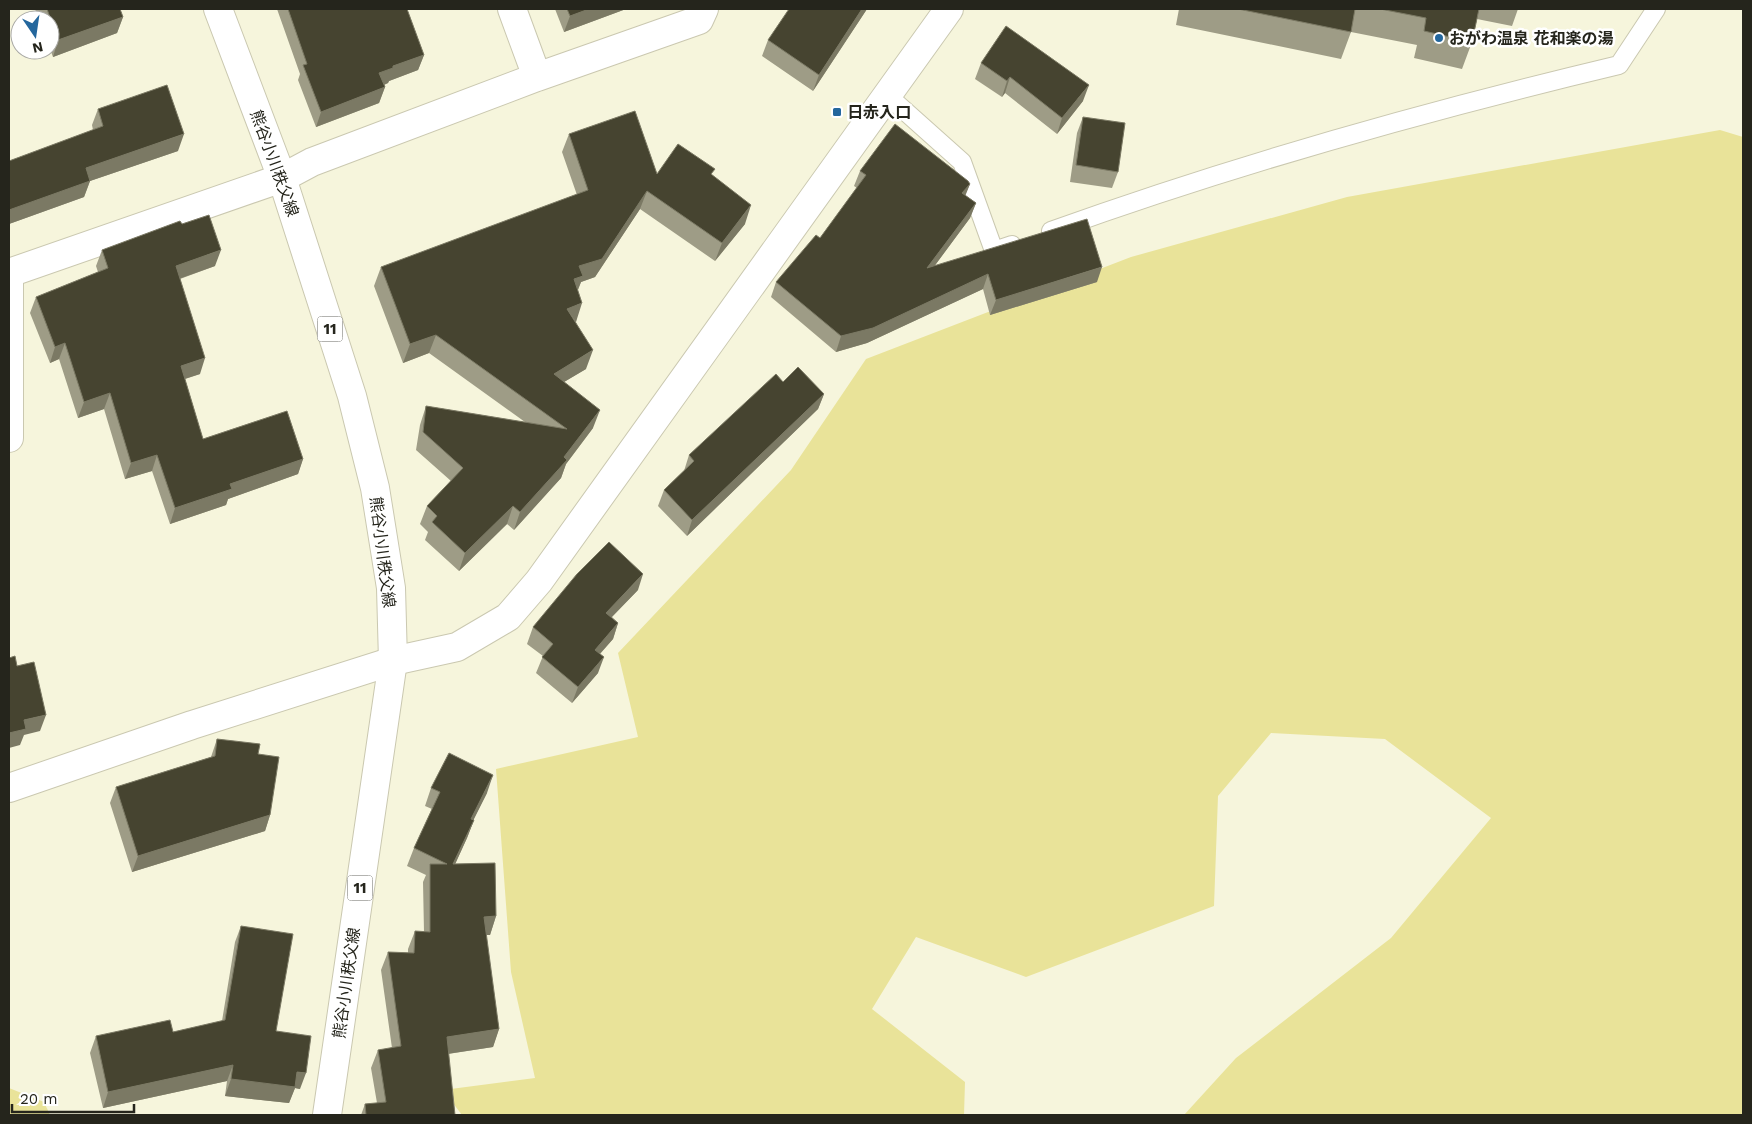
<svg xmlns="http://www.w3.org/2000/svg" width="1752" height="1124" font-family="'Work Sans','Noto Sans JP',sans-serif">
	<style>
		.green { fill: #e9e399 }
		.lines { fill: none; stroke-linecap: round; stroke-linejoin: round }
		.lane-casing { stroke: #cac8b0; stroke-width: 20 }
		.street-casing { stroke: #cac8b0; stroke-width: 30 }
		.secondary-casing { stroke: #cac8b0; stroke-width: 30 }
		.primary-casing { stroke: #cac8b0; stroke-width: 30 }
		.lane { stroke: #fff; stroke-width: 18 }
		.street { stroke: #fff; stroke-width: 28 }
		.secondary { stroke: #fff; stroke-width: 28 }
		.primary { stroke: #fff; stroke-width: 28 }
		.wall { fill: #9e9c86 }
		.shaded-wall { fill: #7b7964 }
		.building { fill: #464430; stroke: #7b7964 }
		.poi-dot { fill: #24679d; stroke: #fff; stroke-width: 2 }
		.labels { text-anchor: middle; stroke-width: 5; stroke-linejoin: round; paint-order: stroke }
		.shield { fill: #fff; stroke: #666660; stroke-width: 1 }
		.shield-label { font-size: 15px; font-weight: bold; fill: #25251c }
		.poi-label { font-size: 16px; font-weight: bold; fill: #25251c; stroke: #fff; text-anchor: start }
		.street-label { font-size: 16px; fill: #25251c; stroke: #fff }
	</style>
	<rect width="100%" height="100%" fill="#f6f5dc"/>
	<path class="green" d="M 1720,130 L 1743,137 L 1743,1115 L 1184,1115 L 1236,1058 L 1391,938 L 1491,818 L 1385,739 L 1271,733 L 1218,796 L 1214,906 L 1026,977 L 916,937 L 872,1009 L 965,1082 L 964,1115 L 462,1115 L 443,1090 L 535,1078 L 511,972 L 496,769 L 638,737 L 618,653 L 791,470 L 866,359 L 1131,257 L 1347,197 Z
		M 9,1088 L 44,1102 L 50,1115 L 9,1115 Z"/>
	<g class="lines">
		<g class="lane-casing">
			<path id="lane" d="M 887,95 L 962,162 L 994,251 L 1012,245
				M 1051,231 C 1237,164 1426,111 1619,65 L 1656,9"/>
		</g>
		<g class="street-casing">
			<path id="street" d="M 512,9 L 537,77
				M 9,273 L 282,178 L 312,162 L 537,77 L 699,20 L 704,9
				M 9,273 L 9,438
				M 9,788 L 192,725 L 393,661"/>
		</g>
		<g class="secondary-casing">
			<path id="secondary" d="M 393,661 L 457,647 L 508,617 L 539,581 L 949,9"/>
		</g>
		<g class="primary-casing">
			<path id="primary" d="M 218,9 L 282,178 L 352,396 L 375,488 L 391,588 L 393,661 L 327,1115"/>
		</g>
		<use href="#lane" class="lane"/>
		<use href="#street" class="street"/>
		<use href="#secondary" class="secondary"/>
		<use href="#primary" class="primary"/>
	</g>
	<path class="wall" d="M 35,9 L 120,9 L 123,17 L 117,33 L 53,57 L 50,49 L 50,20 L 39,20 Z
		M 277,9 L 407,9 L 424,55 L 418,70 L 389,81 L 388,83 L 384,85 L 385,87 L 379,103 L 316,127 L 298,80 L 300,74 Z
		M 555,9 L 626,9 L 564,32 Z
		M 867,9 L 813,91 L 762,56 L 768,40 Z
		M 1179,9 L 1518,9 L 1512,26 L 1477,19 L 1472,42 L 1462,69 L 1414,58 L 1417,45 L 1351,32 L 1341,59 L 1176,25 Z
		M 981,63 L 1083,101 L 1057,134 L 1005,93 L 1002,97 L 975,79 Z
		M 98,109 L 178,151 L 90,181 L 84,197 L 9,224 L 9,161 L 93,130 L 92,125 Z
		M 1083,117 L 1118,172 L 1112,188 L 1070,182 L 1077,133 Z
		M 569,134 L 657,174 L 712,175 L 745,224 L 715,261 L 640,209 L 595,277 L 581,282 L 578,290 L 576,322 L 586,369 L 564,382 L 593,428 L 566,464 L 561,478 L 514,530 L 507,524 L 459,571 L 425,540 L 428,532 L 420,524 L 427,506 L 451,481 L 416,450 L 420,425 L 426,406 L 525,422 L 429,353 L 403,363 L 374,286 L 381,267 L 577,195 L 562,152 Z
		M 860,171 L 970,184 L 965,195 L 976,203 L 970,218 L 935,265 L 1097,282 L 990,315 L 983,289 L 867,343 L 836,352 L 771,297 L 776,282 L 820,238 L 857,188 L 854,186 Z
		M 182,224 L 215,266 L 180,279 L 200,374 L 185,379 L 203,439 L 303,459 L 298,474 L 228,499 L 226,505 L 170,524 L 152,471 L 125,479 L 104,409 L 78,418 L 59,359 L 50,363 L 30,313 L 36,297 L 98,272 L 96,266 L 102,250 Z
		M 783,382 L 824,394 L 818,409 L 687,536 L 658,506 L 664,490 L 684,471 L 689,455 Z
		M 638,590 L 612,617 L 618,623 L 613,639 L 600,654 L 598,673 L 572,703 L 536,673 L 543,656 L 527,644 L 533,627 Z
		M 217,739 L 258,754 L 270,815 L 265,831 L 132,872 L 110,803 L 116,787 L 211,757 Z
		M 431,788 L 487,793 L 473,820 L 474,820 L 467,838 L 455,864 L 496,916 L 490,935 L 486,935 L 499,1029 L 493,1047 L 448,1054 L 455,1115 L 361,1115 L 365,1104 L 377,1103 L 371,1068 L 378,1050 L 392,1048 L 381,970 L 388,952 L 408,953 L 408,949 L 415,931 L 424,932 L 423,882 L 426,875 L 407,866 L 414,848 L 432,809 L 425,806 Z
		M 241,926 L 276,1031 L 300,1089 L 295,1088 L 289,1103 L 225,1096 L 227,1081 L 103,1108 L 90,1053 L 96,1036 L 173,1032 L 222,1021 L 235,942 Z"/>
	<path class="shaded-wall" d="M 589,9 L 626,9 L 564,32 L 570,16 Z
		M 862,9 L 867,9 L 813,91 L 819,75 Z
		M 123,17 L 117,33 L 53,57 L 58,40 Z
		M 424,55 L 418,70 L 389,81 L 388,83 L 374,89 L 379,73 L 393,66 Z
		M 1010,77 L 1005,93 L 1002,97 L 1007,81 Z
		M 1089,85 L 1083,101 L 1057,134 L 1062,118 Z
		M 385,87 L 379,103 L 316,127 L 321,112 Z
		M 184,134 L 178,151 L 90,181 L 84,197 L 9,224 L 9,210 L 86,168 Z
		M 970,184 L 964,199 L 962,193 Z
		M 647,191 L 640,209 L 595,277 L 581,282 L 576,294 L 574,279 L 579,266 Z
		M 976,203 L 970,218 L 922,283 L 927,268 Z
		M 751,205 L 745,224 L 715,261 L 722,243 Z
		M 221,250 L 215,266 L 170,282 L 176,266 Z
		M 1102,267 L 1097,282 L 990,315 L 996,300 Z
		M 988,274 L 983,289 L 867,343 L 836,352 L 841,336 Z
		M 582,303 L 576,322 L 567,309 Z
		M 436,335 L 429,353 L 403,363 L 410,344 Z
		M 65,343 L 59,359 L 50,363 L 55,347 Z
		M 593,350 L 586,369 L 547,392 L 554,374 Z
		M 205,358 L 200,374 L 175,382 L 181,366 Z
		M 110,393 L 104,409 L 78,418 L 84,402 Z
		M 824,394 L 818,409 L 687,536 L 692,520 Z
		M 600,410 L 593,428 L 566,464 L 561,478 L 514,530 L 520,512 Z
		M 157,455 L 152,471 L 125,479 L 131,463 Z
		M 303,459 L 298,474 L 228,499 L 226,505 L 170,524 L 175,508 L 230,484 Z
		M 513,506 L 507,524 L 459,571 L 465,553 Z
		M 643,574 L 638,590 L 600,629 L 606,613 Z
		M 618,623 L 613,639 L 589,666 L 595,650 Z
		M 604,657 L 598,673 L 572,703 L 578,687 Z
		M 46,715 L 40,731 L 24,735 L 20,745 L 9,748 L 9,733 L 24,720 Z
		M 493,775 L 487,793 L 465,837 L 471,819 Z
		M 270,815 L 265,831 L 132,872 L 138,856 Z
		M 474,820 L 467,838 L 447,882 L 453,864 Z
		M 496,916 L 490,935 L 477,935 L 484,917 Z
		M 499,1029 L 493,1047 L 440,1055 L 447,1037 Z
		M 233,1065 L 227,1081 L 103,1108 L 108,1092 Z
		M 297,1072 L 306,1073 L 300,1089 L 295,1088 L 289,1103 L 225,1096 L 231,1079 Z"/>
	<path class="building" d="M 47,9 L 120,9 L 123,17 L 58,40 Z
		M 288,9 L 407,9 L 424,55 L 393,66 L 393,68 L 379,73 L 385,87 L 321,112 L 303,65 L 307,64 Z
		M 567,9 L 589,9 L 570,16 Z
		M 789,9 L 862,9 L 819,75 L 768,40 Z
		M 1238,9 L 1355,9 L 1351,32 Z
		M 1380,9 L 1479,9 L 1472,42 L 1424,31 L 1426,18 Z
		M 1006,26 L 1089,85 L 1062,118 L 1010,77 L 1007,81 L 981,63 Z
		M 167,85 L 184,134 L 86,168 L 90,181 L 9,210 L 9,161 L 103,126 L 98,109 Z
		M 635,111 L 657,174 L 678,144 L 715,169 L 711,174 L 751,205 L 722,243 L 647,191 L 602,259 L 579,266 L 583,276 L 574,279 L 582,303 L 567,309 L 593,350 L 554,374 L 600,410 L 564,457 L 567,460 L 520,512 L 513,506 L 465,553 L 432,522 L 437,516 L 427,506 L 463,468 L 423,432 L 426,406 L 567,429 L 436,335 L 410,344 L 381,267 L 588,190 L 569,134 Z
		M 1083,117 L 1125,123 L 1118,172 L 1076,165 Z
		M 895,124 L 968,181 L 970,184 L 962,193 L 976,203 L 927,268 L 1087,219 L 1102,267 L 996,300 L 988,274 L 873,328 L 841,336 L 776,282 L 816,235 L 820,238 L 866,175 L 860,171 Z
		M 209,215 L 221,250 L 176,266 L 205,358 L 181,366 L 203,439 L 287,411 L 303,459 L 230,484 L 232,489 L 175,508 L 157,455 L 131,463 L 110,393 L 84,402 L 65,343 L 55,347 L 36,297 L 108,268 L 102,250 L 180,221 L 182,224 Z
		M 798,367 L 824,394 L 692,520 L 664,490 L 694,461 L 689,455 L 776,374 L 783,382 Z
		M 609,542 L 643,574 L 606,613 L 618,623 L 595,650 L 604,657 L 578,687 L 542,657 L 553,644 L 533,627 L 577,574 Z
		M 15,656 L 17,666 L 34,662 L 46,715 L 24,720 L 26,729 L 9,733 L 9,658 Z
		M 217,739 L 260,744 L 258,754 L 279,757 L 270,815 L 138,856 L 116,787 L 215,756 Z
		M 449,753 L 493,775 L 471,819 L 474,820 L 453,864 L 495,863 L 496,916 L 484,917 L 499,1029 L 447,1037 L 455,1115 L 366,1115 L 365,1104 L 386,1102 L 378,1050 L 401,1046 L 388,952 L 414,953 L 415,931 L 430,932 L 430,864 L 447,864 L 414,848 L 440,792 L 431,788 Z
		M 241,926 L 293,934 L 276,1031 L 311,1036 L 306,1073 L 297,1072 L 295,1087 L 231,1079 L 233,1065 L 108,1092 L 96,1036 L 170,1020 L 173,1032 L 225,1020 Z"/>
	<g class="poi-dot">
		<circle cx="1439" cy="38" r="5"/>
		<rect x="832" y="107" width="10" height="10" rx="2.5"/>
	</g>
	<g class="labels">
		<g class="shield">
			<rect x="317.5" y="316.5" width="25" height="25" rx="4"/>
			<rect x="347.5" y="875.5" width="25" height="25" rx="4"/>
		</g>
		<g class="shield-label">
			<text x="330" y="334">11</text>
			<text x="360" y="893">11</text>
		</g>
		<g class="poi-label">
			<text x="1449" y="44">おがわ温泉 花和楽の湯</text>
			<text x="847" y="118">日赤入口</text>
		</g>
		<g class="street-label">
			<text transform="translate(275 163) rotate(70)" y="6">熊谷小川秩父線</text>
			<text transform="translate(383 552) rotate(83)" y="6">熊谷小川秩父線</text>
			<text transform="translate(346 983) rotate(-82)" y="6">熊谷小川秩父線</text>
		</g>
	</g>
	<rect width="1752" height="1124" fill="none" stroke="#25251c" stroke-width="20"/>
	<g transform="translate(35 35) rotate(167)"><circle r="24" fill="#ffffff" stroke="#a8a8a4"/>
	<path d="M0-4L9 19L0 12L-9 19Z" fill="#24679d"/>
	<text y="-8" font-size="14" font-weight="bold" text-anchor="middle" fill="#25251c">N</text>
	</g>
	<path d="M12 1104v8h122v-8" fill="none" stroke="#25251c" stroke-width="2.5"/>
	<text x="20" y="1104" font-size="15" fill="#25251c" stroke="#ffffff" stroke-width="4" paint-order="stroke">20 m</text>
</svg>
